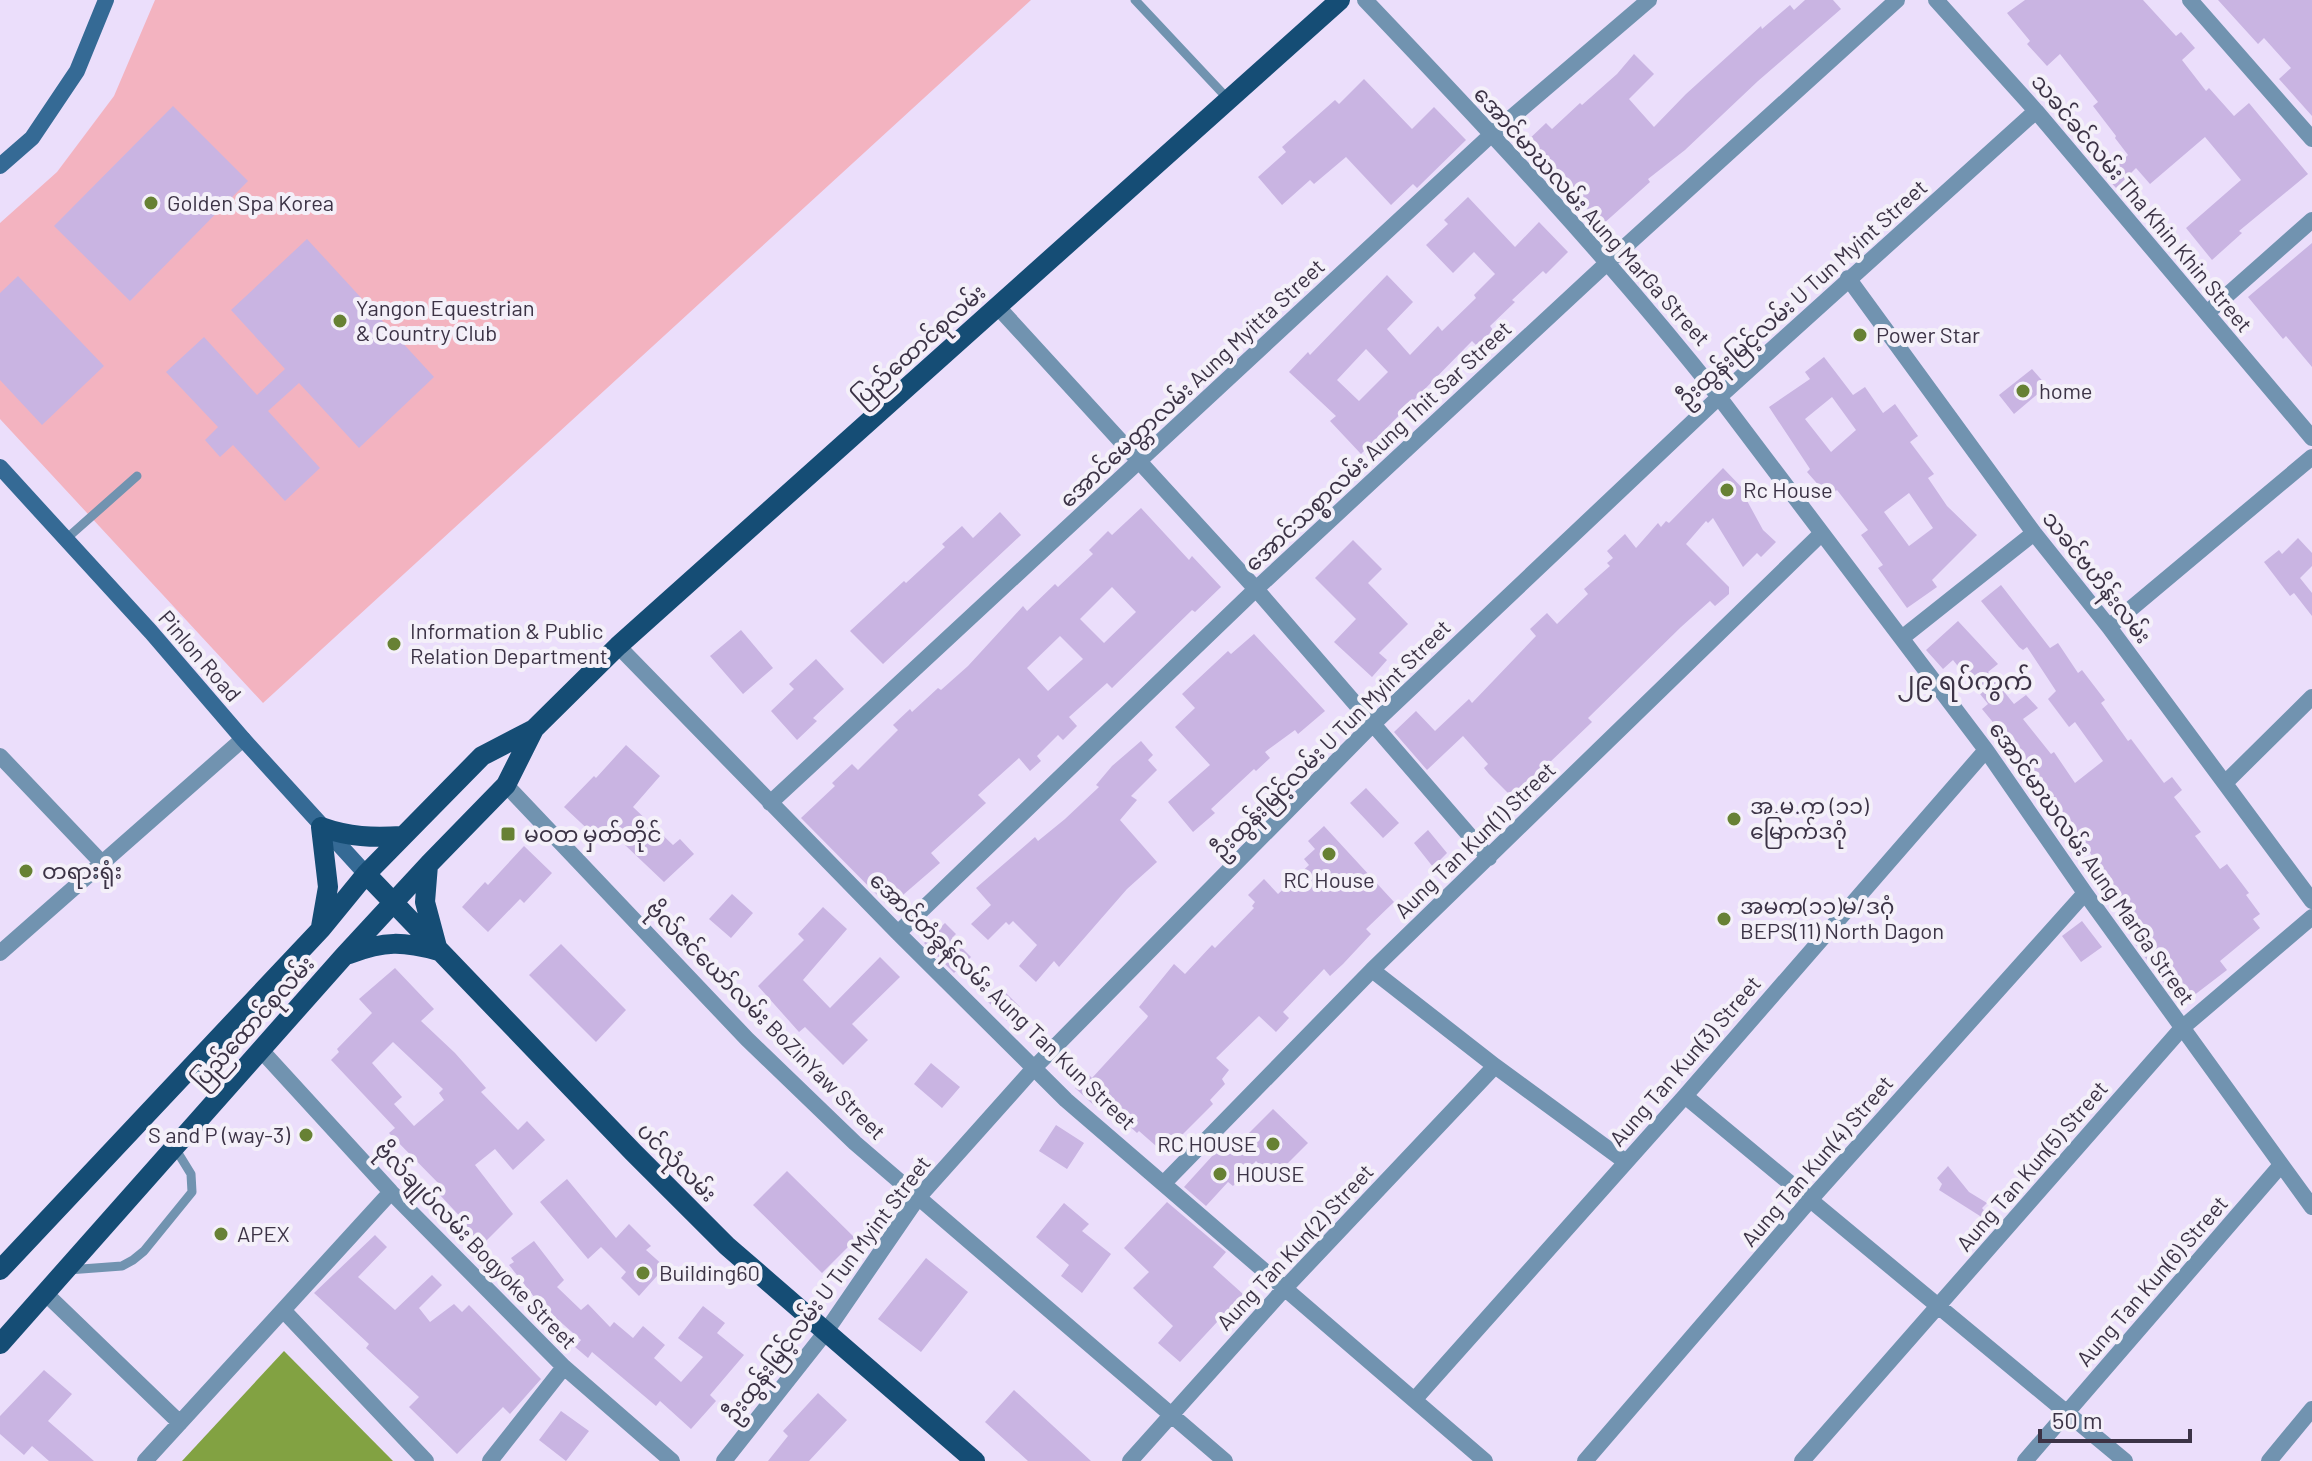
<svg xmlns="http://www.w3.org/2000/svg" width="2312" height="1461" font-family="Barlow,'Noto Sans Myanmar',sans-serif">
	<style>
		.green { fill: #f3b3c0 }
		.water { fill: #82a242 }
		.building { fill: #c9b4e2; fill-rule: evenodd }
		.lines { fill: none; stroke-linecap: round; stroke-linejoin: round }
		.lane { stroke: #7193b0; stroke-width: 9 }
		.street { stroke: #7193b0; stroke-width: 16 }
		.secondary { stroke: #356a95; stroke-width: 16 }
		.primary { stroke: #154d75; stroke-width: 20 }
		.poi-dot { fill: #678134; stroke: #f4f0f9; stroke-width: 3 }
		.labels { text-anchor: middle; stroke-width: 8; stroke-linejoin: round; paint-order: stroke }
		.poi-label { font-size: 22px; fill: #3c3346; stroke: #f4f0f9; text-anchor: start }
		.street-label { font-size: 22px; fill: #3c3346; stroke: #f4f0f9 }
		.quarter-label { font-size: 26px; fill: #3c3346; stroke: #f4f0f9 }
	</style>
	<rect width="100%" height="100%" fill="#ebdefb"/>
	<path class="green" d="M 155,0 L 1031,0 L 263,703 L 0,419 L 0,223 L 57,172 L 114,96 Z"/>
	<path class="water" d="M 284,1351 L 393,1461 L 182,1461 Z"/>
	<path class="building" d="M 1805,0 L 1833,0 L 1841,9 L 1758,81 L 1685,150 L 1648,179 L 1650,182 L 1602,225 L 1561,181 L 1557,185 L 1521,147 L 1546,123 L 1552,129 L 1580,103 L 1582,105 L 1617,74 L 1634,54 L 1654,74 L 1629,99 L 1654,127 L 1686,94 L 1761,26 L 1762,29 L 1790,5 L 1794,10 Z
		M 2025,0 L 2143,0 L 2176,36 L 2181,32 L 2195,48 L 2182,60 L 2206,91 L 2209,88 L 2234,116 L 2249,103 L 2308,174 L 2239,231 L 2242,233 L 2212,260 L 2186,228 L 2241,180 L 2205,137 L 2150,184 L 2136,168 L 2116,188 L 2106,177 L 2128,155 L 2115,138 L 2116,136 L 2093,106 L 2098,102 L 2060,54 L 2047,66 L 2027,44 L 2030,41 L 2007,13 Z
		M 2218,0 L 2312,0 L 2312,116 L 2279,79 L 2291,68 L 2264,38 L 2258,44 Z
		M 1364,79 L 1412,129 L 1434,107 L 1466,140 L 1417,188 L 1413,184 L 1391,205 L 1346,157 L 1314,184 L 1310,180 L 1282,205 L 1258,177 L 1286,152 L 1282,147 L 1335,100 L 1339,104 Z
		M 173,106 L 248,181 L 130,301 L 54,226 Z
		M 1468,197 L 1515,247 L 1539,222 L 1568,252 L 1546,274 L 1543,271 L 1512,300 L 1515,302 L 1490,326 L 1493,330 L 1477,346 L 1472,341 L 1361,454 L 1330,421 L 1336,416 L 1289,372 L 1308,352 L 1310,355 L 1387,275 L 1413,302 L 1387,329 L 1410,355 L 1438,326 L 1442,331 L 1476,298 L 1474,295 L 1495,274 L 1474,252 L 1453,273 L 1426,245 L 1448,224 L 1444,220 ZM 1366,349 L 1388,372 L 1359,401 L 1337,380 Z
		M 307,239 L 434,377 L 359,448 L 299,383 L 268,411 L 320,468 L 285,501 L 233,445 L 220,457 L 205,440 L 218,427 L 166,372 L 204,337 L 257,395 L 285,369 L 231,310 Z
		M 2312,243 L 2312,367 L 2286,336 L 2283,339 L 2248,297 Z
		M 18,276 L 104,366 L 42,425 L 0,380 L 0,293 Z
		M 1824,357 L 1853,395 L 1865,387 L 1883,413 L 1895,404 L 1918,436 L 1910,442 L 1934,474 L 1928,478 L 1947,506 L 1977,535 L 1932,580 L 1937,587 L 1907,608 L 1878,568 L 1883,565 L 1861,535 L 1868,530 L 1837,490 L 1829,497 L 1807,472 L 1810,469 L 1769,407 L 1810,379 L 1805,372 ZM 1832,397 L 1856,430 L 1831,452 L 1805,419 ZM 1909,493 L 1933,528 L 1909,546 L 1884,512 Z
		M 2032,369 L 2047,386 L 2014,414 L 1999,395 Z
		M 1723,468 L 1748,494 L 1745,497 L 1763,530 L 1776,542 L 1761,557 L 1757,553 L 1743,567 L 1713,518 L 1708,523 L 1706,521 L 1686,544 L 1729,587 L 1729,594 L 1715,606 L 1710,601 L 1681,627 L 1588,718 L 1592,722 L 1525,786 L 1533,794 L 1522,807 L 1489,774 L 1484,768 L 1488,764 L 1463,736 L 1427,770 L 1394,732 L 1416,711 L 1435,731 L 1469,699 L 1472,703 L 1536,636 L 1530,629 L 1547,613 L 1557,624 L 1588,594 L 1584,589 L 1610,566 L 1607,563 L 1613,558 L 1607,551 L 1625,534 L 1636,548 L 1658,523 L 1661,527 L 1666,521 L 1669,523 Z
		M 1141,508 L 1189,560 L 1192,556 L 1221,587 L 1195,612 L 1192,610 L 1112,688 L 1107,683 L 1069,717 L 1077,726 L 1063,740 L 1058,735 L 1037,756 L 1041,761 L 1030,771 L 1019,758 L 978,795 L 986,803 L 931,853 L 940,863 L 889,907 L 801,818 L 835,786 L 832,783 L 852,764 L 858,770 L 898,730 L 893,725 L 910,709 L 912,712 L 938,688 L 941,690 L 968,666 L 1023,606 L 1027,611 L 1055,584 L 1058,587 L 1093,554 L 1089,550 L 1108,531 L 1112,535 ZM 1112,587 L 1136,612 L 1104,643 L 1080,619 ZM 1060,636 L 1083,659 L 1048,691 L 1027,668 Z
		M 1000,512 L 1021,535 L 883,664 L 850,631 L 904,581 L 906,583 L 945,547 L 942,544 L 962,526 L 973,538 Z
		M 2298,538 L 2312,553 L 2312,566 L 2300,578 L 2312,593 L 2312,616 L 2294,593 L 2290,596 L 2264,562 L 2279,550 L 2282,554 Z
		M 1353,540 L 1382,569 L 1368,583 L 1408,624 L 1379,653 L 1387,660 L 1372,677 L 1334,642 L 1356,619 L 1315,578 Z
		M 2001,585 L 2050,648 L 2058,643 L 2078,673 L 2082,670 L 2105,700 L 2101,703 L 2128,741 L 2131,739 L 2164,783 L 2172,777 L 2182,790 L 2174,797 L 2201,832 L 2195,836 L 2220,869 L 2227,864 L 2249,893 L 2246,895 L 2260,914 L 2253,919 L 2260,928 L 2220,961 L 2227,970 L 2180,1006 L 2134,942 L 2140,937 L 2107,887 L 2112,883 L 2074,831 L 2001,742 L 2006,738 L 1982,709 L 1988,704 L 1953,660 L 1943,669 L 1926,650 L 1958,621 L 1998,664 L 1988,672 L 2014,704 L 2026,695 L 2038,708 L 2023,719 L 2051,754 L 2054,752 L 2075,783 L 2103,761 L 2075,722 L 2069,727 L 2048,699 L 2056,691 L 2027,647 L 2023,650 L 2019,647 L 1981,601 Z
		M 741,630 L 773,668 L 743,694 L 710,656 Z
		M 1254,634 L 1325,711 L 1298,734 L 1295,730 L 1265,752 L 1270,758 L 1256,771 L 1254,769 L 1211,809 L 1215,813 L 1193,832 L 1168,802 L 1210,765 L 1175,727 L 1195,708 L 1182,694 L 1228,651 L 1231,654 Z
		M 816,659 L 844,689 L 813,718 L 817,721 L 797,740 L 771,711 L 794,689 L 789,684 Z
		M 1141,741 L 1153,755 L 1148,760 L 1157,770 L 1131,796 L 1137,800 L 1120,820 L 1157,862 L 1127,889 L 1059,967 L 1054,961 L 1036,982 L 1019,966 L 1037,945 L 1013,921 L 1009,925 L 1006,922 L 988,940 L 971,924 L 991,905 L 976,888 L 1035,837 L 1038,841 L 1065,819 L 1099,787 L 1096,785 L 1112,766 Z
		M 626,745 L 660,776 L 633,807 L 673,845 L 680,839 L 694,854 L 664,882 L 606,827 L 596,837 L 564,807 L 594,776 L 596,778 Z
		M 1366,788 L 1399,823 L 1383,838 L 1350,803 Z
		M 1324,826 L 1394,902 L 1366,929 L 1371,934 L 1343,964 L 1330,976 L 1324,969 L 1283,1012 L 1289,1018 L 1276,1032 L 1259,1016 L 1216,1058 L 1229,1070 L 1222,1079 L 1225,1084 L 1210,1100 L 1213,1104 L 1164,1153 L 1139,1131 L 1137,1133 L 1104,1103 L 1098,1109 L 1075,1088 L 1088,1074 L 1092,1078 L 1147,1018 L 1148,1016 L 1139,1007 L 1174,964 L 1185,974 L 1212,945 L 1215,948 L 1254,908 L 1252,906 L 1255,902 L 1248,895 L 1264,879 L 1278,894 L 1309,865 L 1304,859 L 1315,849 L 1308,841 Z
		M 1428,830 L 1447,853 L 1433,867 L 1414,843 Z
		M 524,846 L 552,873 L 524,903 L 520,899 L 488,932 L 462,907 L 485,882 L 488,885 Z
		M 732,894 L 753,913 L 731,938 L 709,919 Z
		M 823,907 L 847,929 L 803,980 L 830,1008 L 880,957 L 900,977 L 852,1024 L 868,1040 L 843,1065 L 805,1027 L 799,1032 L 758,986 L 804,940 L 798,934 Z
		M 2082,921 L 2102,947 L 2081,962 L 2062,936 Z
		M 945,923 L 956,934 L 952,938 L 971,957 L 954,973 L 924,943 Z
		M 561,944 L 626,1010 L 596,1042 L 529,975 Z
		M 395,968 L 434,1009 L 421,1021 L 455,1053 L 486,1088 L 481,1092 L 518,1130 L 527,1121 L 545,1140 L 513,1170 L 495,1149 L 475,1165 L 513,1214 L 482,1245 L 464,1226 L 467,1224 L 439,1194 L 444,1189 L 389,1133 L 395,1128 L 331,1060 L 339,1052 L 337,1049 L 372,1013 L 359,999 ZM 393,1042 L 443,1089 L 439,1093 L 444,1100 L 414,1126 L 394,1104 L 402,1097 L 372,1063 Z
		M 1000,987 L 1020,1007 L 1007,1021 L 986,1000 Z
		M 931,1063 L 960,1087 L 942,1108 L 914,1084 Z
		M 1273,1109 L 1308,1143 L 1273,1178 L 1256,1161 L 1233,1186 L 1228,1182 L 1206,1206 L 1184,1187 L 1224,1143 L 1232,1150 Z
		M 1056,1125 L 1084,1143 L 1067,1169 L 1039,1151 Z
		M 1948,1166 L 1969,1192 L 1987,1203 L 1982,1208 L 1993,1221 L 1991,1223 L 1939,1190 L 1942,1184 L 1937,1178 Z
		M 787,1171 L 856,1239 L 822,1273 L 753,1205 Z
		M 567,1179 L 616,1238 L 629,1224 L 651,1246 L 646,1250 L 665,1267 L 639,1296 L 621,1278 L 626,1272 L 601,1247 L 588,1259 L 540,1202 Z
		M 1167,1202 L 1226,1252 L 1213,1267 L 1243,1294 L 1180,1362 L 1158,1343 L 1173,1326 L 1133,1288 L 1149,1272 L 1124,1248 Z
		M 1064,1203 L 1089,1224 L 1082,1231 L 1111,1254 L 1082,1293 L 1061,1276 L 1069,1265 L 1036,1237 Z
		M 375,1235 L 387,1247 L 358,1277 L 395,1310 L 432,1275 L 442,1285 L 419,1308 L 430,1322 L 454,1304 L 462,1312 L 469,1305 L 541,1379 L 510,1414 L 503,1407 L 457,1454 L 409,1407 L 419,1397 L 366,1348 L 369,1344 L 314,1293 Z
		M 534,1241 L 564,1280 L 557,1287 L 581,1310 L 588,1304 L 610,1327 L 614,1322 L 633,1338 L 643,1326 L 665,1345 L 654,1358 L 681,1382 L 703,1357 L 678,1338 L 703,1306 L 725,1323 L 717,1333 L 744,1355 L 710,1395 L 716,1401 L 691,1429 L 660,1401 L 656,1406 L 592,1352 L 588,1358 L 575,1347 L 581,1340 L 539,1303 L 509,1265 L 514,1262 L 511,1258 Z
		M 926,1258 L 968,1292 L 921,1352 L 878,1319 Z
		M 44,1370 L 72,1394 L 48,1421 L 94,1461 L 49,1461 L 32,1446 L 24,1455 L 0,1434 L 0,1416 Z
		M 1014,1390 L 1091,1461 L 1028,1461 L 985,1422 Z
		M 818,1393 L 847,1420 L 809,1461 L 768,1461 L 788,1436 L 783,1431 Z
		M 561,1411 L 589,1431 L 566,1461 L 539,1440 Z"/>
	<g class="lines">
		<path class="lane" d="M 1135,0 L 1228,99
			M 66,539 L 137,476
			M 68,1270 L 122,1266 L 133,1260 L 144,1251 L 192,1192 L 191,1174 L 175,1148"/>
		<path class="street" d="M 1365,0 C 1487,128 1609,258 1719,397 L 1986,750 L 2085,893 L 2312,1207
			M 1936,0 L 2036,111 L 2312,438
			M 2190,0 L 2312,139
			M 1848,278 L 2034,533 L 2109,627 L 2312,901
			M 997,306 L 1256,589 L 1489,858
			M 2207,313 L 2312,220
			M 2109,627 L 2312,457
			M 1903,637 L 2034,533
			M 618,646 L 898,933 L 1066,1100 L 1485,1461
			M 0,756 L 102,863
			M 2225,783 L 2312,697
			M 506,785 L 747,1039 L 855,1143 L 1225,1461
			M 770,803 L 1492,134 L 1649,0
			M 898,933 L 1256,589 L 1606,264 L 1897,0
			M 0,953 L 243,739
			M 1372,970 L 1495,1066 L 1626,1162
			M 260,1049 L 391,1192 L 564,1367 L 672,1461
			M 1685,1096 L 2125,1461
			M 1164,1183 L 1372,970 L 1822,533
			M 45,1293 L 180,1423
			M 283,1310 L 426,1461
			M 1415,1399 L 1685,1096 L 1986,750
			M 145,1461 L 391,1192
			M 490,1461 L 564,1367
			M 724,1461 L 825,1333 L 917,1199 L 1034,1068 L 1371,726 L 1719,397 L 2036,111
			M 1130,1461 L 1286,1287 L 1495,1066
			M 1585,1461 L 1810,1200 L 2085,893
			M 1802,1461 L 2182,1028 L 2312,917
			M 2025,1461 L 2281,1165
			M 2269,1461 L 2312,1409"/>
		<path class="secondary" d="M 0,166 L 32,138 L 77,71 L 106,0
			M 0,467 L 151,632 L 243,739 L 366,874"/>
		<path class="primary" d="M 428,865 L 425,902 L 437,947
			M 366,874 L 633,1152 L 727,1246 L 975,1461
			M 321,927 L 328,887 L 321,827 C 349,837 373,838 402,836
			M 349,954 C 385,941 402,941 439,951
			M 0,1270 L 321,929 L 366,874 L 482,756 L 534,729 L 618,646 L 1340,0
			M 0,1344 L 344,956 L 429,864 L 506,785 L 534,729"/>
	</g>
	<g class="poi-dot">
		<circle cx="151" cy="203" r="8"/>
		<circle cx="340" cy="321" r="8"/>
		<circle cx="1860" cy="335" r="8"/>
		<circle cx="2023" cy="391" r="8"/>
		<circle cx="1727" cy="490" r="8"/>
		<circle cx="394" cy="644" r="8"/>
		<circle cx="1734" cy="819" r="8"/>
		<rect x="500" y="826" width="16" height="16" rx="4"/>
		<circle cx="1329" cy="854" r="8"/>
		<circle cx="26" cy="871" r="8"/>
		<circle cx="1724" cy="919" r="8"/>
		<circle cx="306" cy="1135" r="8"/>
		<circle cx="1273" cy="1144" r="8"/>
		<circle cx="1220" cy="1174" r="8"/>
		<circle cx="221" cy="1234" r="8"/>
		<circle cx="643" cy="1273" r="8"/>
	</g>
	<g class="labels">
		<g class="poi-label">
			<text x="167" y="211">Golden Spa Korea</text>
			<text x="356" y="316">Yangon Equestrian<tspan x="356" dy="25">&amp; Country Club</tspan></text>
			<text x="1876" y="343">Power Star</text>
			<text x="2039" y="399">home</text>
			<text x="1743" y="498">Rc House</text>
			<text x="410" y="639">Information &amp; Public<tspan x="410" dy="25">Relation Department</tspan></text>
			<text x="1750" y="814">အ.မ.က (၁၁)<tspan x="1750" dy="25">မြောက်ဒဂုံ</tspan></text>
			<text x="524" y="842">မဝတ မှတ်တိုင်</text>
			<text x="42" y="879">တရားရုံး</text>
			<text x="1329" y="888" text-anchor="middle">RC House</text>
			<text x="1740" y="914">အမက(၁၁)မ/ဒဂုံ<tspan x="1740" dy="25">BEPS(11) North Dagon</tspan></text>
			<text x="290" y="1143" text-anchor="end">S and P (way-3)</text>
			<text x="1257" y="1152" text-anchor="end">RC HOUSE</text>
			<text x="1236" y="1182">HOUSE</text>
			<text x="237" y="1242">APEX</text>
			<text x="659" y="1281">Building60</text>
		</g>
		<g class="street-label">
			<text transform="translate(2142 203) rotate(50)" y="8">သခင်ခင်လမ်း Tha Khin Khin Street</text>
			<text transform="translate(1592 216) rotate(48)" y="8">အောင်မာဃလမ်း Aung MarGa Street</text>
			<text transform="translate(1802 293) rotate(-42)" y="8">ဦးထွန်းမြင့်လမ်း U Tun Myint Street</text>
			<text transform="translate(919 345) rotate(-42)" y="8">ပြည်ထောင်စုလမ်း</text>
			<text transform="translate(1192 383) rotate(-43)" y="8">အောင်မေတ္တာလမ်း Aung Myitta Street</text>
			<text transform="translate(1378 446) rotate(-43)" y="8">အောင်သစ္စာလမ်း Aung Thit Sar Street</text>
			<text transform="translate(2097 577) rotate(52)" y="8">သခင်ဗဟိန်းလမ်း</text>
			<text transform="translate(200 656) rotate(49)" y="8">Pinlon Road</text>
			<text transform="translate(1331 739) rotate(-45)" y="8">ဦးထွန်းမြင့်လမ်း U Tun Myint Street</text>
			<text transform="translate(1475 840) rotate(-44)" y="8">Aung Tan Kun(1) Street</text>
			<text transform="translate(2092 863) rotate(55)" y="8">အောင်မာဃလမ်း Aung MarGa Street</text>
			<text transform="translate(1003 1001) rotate(44)" y="8">အောင်တံခွန်လမ်း Aung Tan Kun Street</text>
			<text transform="translate(766 1020) rotate(45)" y="8">ဗိုလ်ဇင်ယော်လမ်း BoZinYaw Street</text>
			<text transform="translate(253 1022) rotate(-48)" y="8">ပြည်ထောင်စုလမ်း</text>
			<text transform="translate(1685 1061) rotate(-49)" y="8">Aung Tan Kun(3) Street</text>
			<text transform="translate(1817 1161) rotate(-49)" y="8">Aung Tan Kun(4) Street</text>
			<text transform="translate(677 1162) rotate(45)" y="8">ပင်လုံလမ်း</text>
			<text transform="translate(2032 1166) rotate(-49)" y="8">Aung Tan Kun(5) Street</text>
			<text transform="translate(476 1245) rotate(46)" y="8">ဗိုလ်ချုပ်လမ်း Bogyoke Street</text>
			<text transform="translate(1295 1247) rotate(-47)" y="8">Aung Tan Kun(2) Street</text>
			<text transform="translate(2152 1281) rotate(-49)" y="8">Aung Tan Kun(6) Street</text>
			<text transform="translate(827 1289) rotate(-53)" y="8">ဦးထွန်းမြင့်လမ်း U Tun Myint Street</text>
		</g>
		<g class="quarter-label">
			<text x="1965" y="690">၂၉ ရပ်ကွက်</text>
		</g>
	</g>
	<path d="M2040 1429v12h150v-12" fill="none" stroke="#3c3346" stroke-width="4"/>
	<text x="2052" y="1429" font-size="24" fill="#3c3346" stroke="#f4f0f9" stroke-width="6" paint-order="stroke">50 m</text>
</svg>
